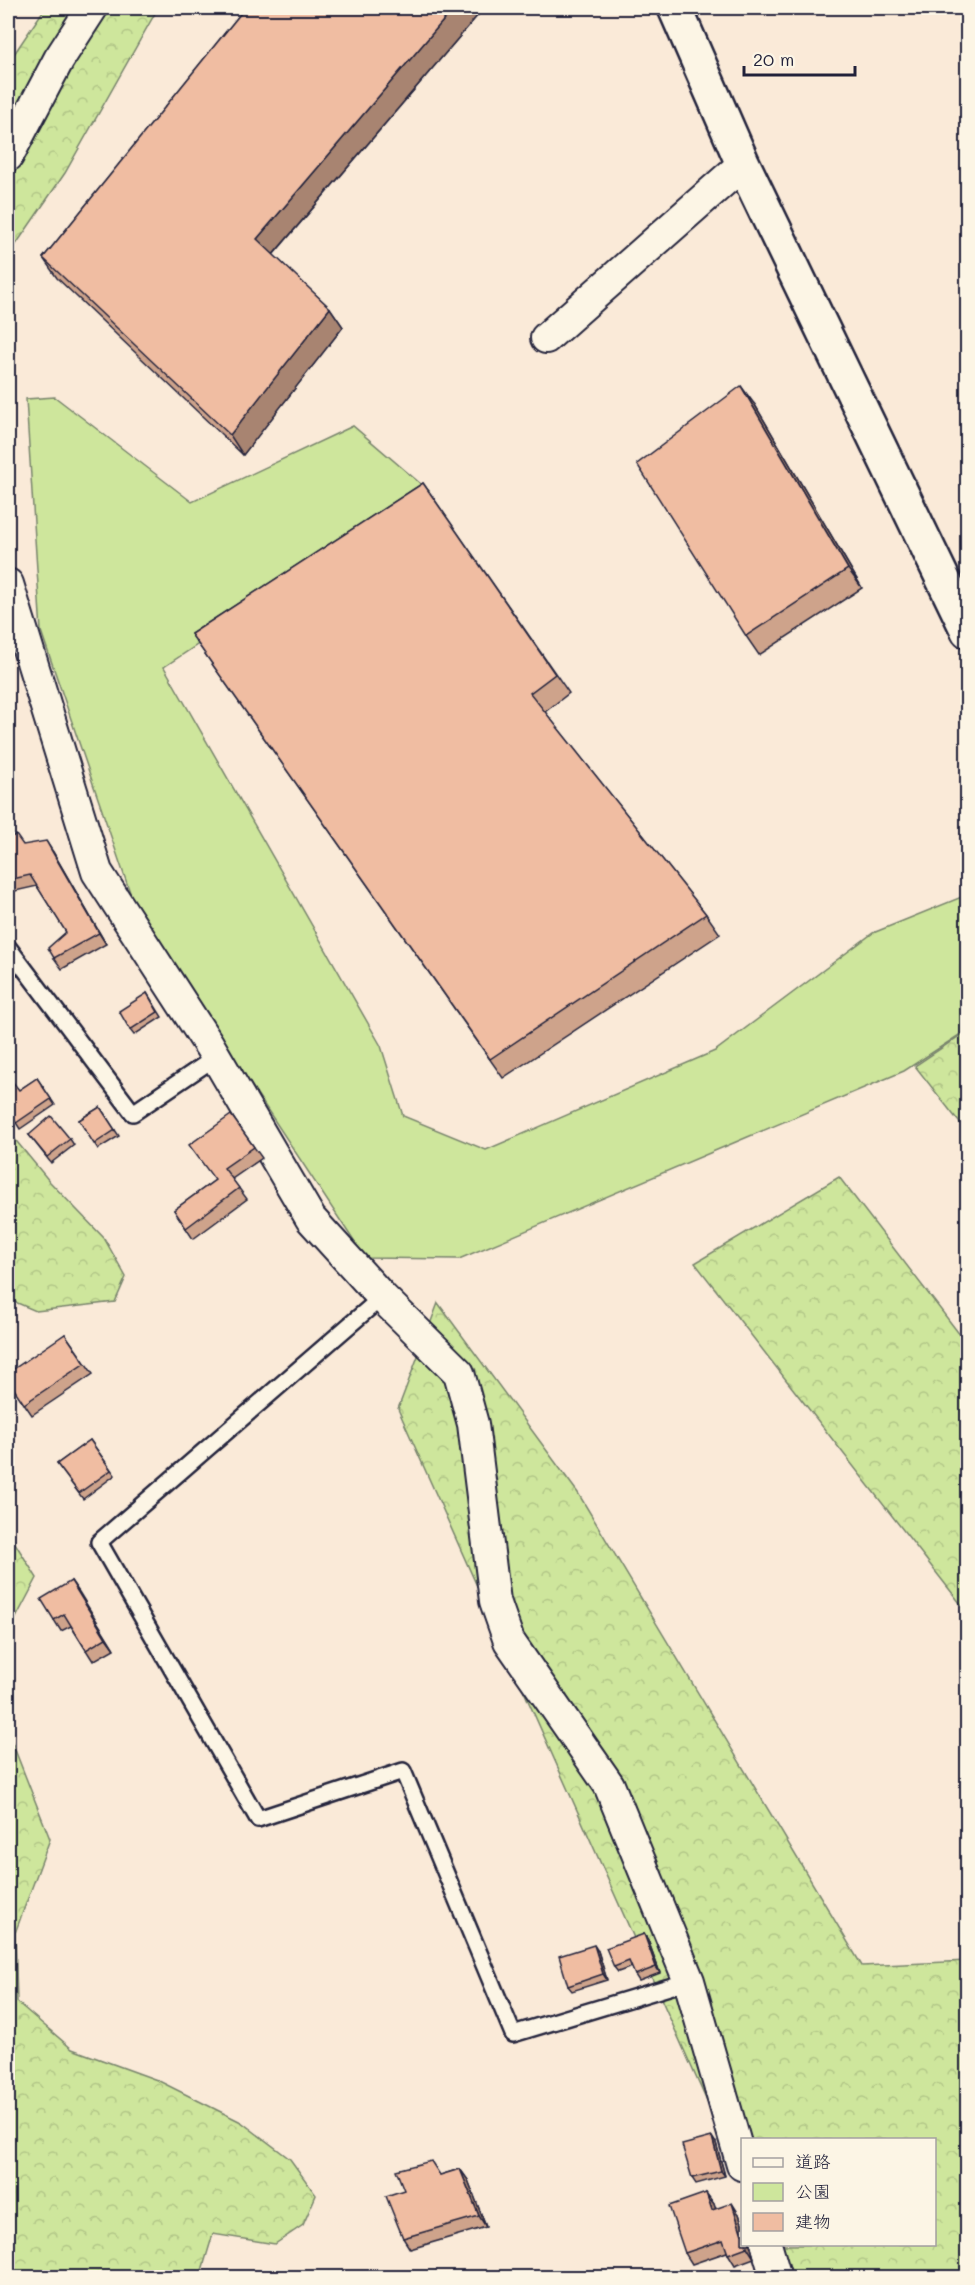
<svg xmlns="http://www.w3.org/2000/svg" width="975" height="2285" font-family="Mali,'Klee One',sans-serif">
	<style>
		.green { fill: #cee69c; stroke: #78846c; stroke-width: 1.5 }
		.forest { fill: url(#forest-crowns); stroke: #78846c; stroke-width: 1.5 }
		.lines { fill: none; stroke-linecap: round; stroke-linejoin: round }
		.lane-casing { stroke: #22223b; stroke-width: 20 }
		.street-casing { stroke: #22223b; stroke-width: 34 }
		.secondary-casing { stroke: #22223b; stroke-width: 38 }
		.lane { stroke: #fcf5e5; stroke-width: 15 }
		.street { stroke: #fcf5e5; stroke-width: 30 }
		.secondary { stroke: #fcf5e5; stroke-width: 33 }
		.wall { fill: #cea38b; stroke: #22223b; stroke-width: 1.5 }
		.shaded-wall { fill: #a88471; stroke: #22223b; stroke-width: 1.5 }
		.building { fill: #f0bda2; stroke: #22223b; stroke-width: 1.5 }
	</style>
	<defs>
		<pattern id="forest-crowns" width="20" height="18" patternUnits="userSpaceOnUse" patternTransform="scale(1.5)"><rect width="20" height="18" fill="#cee69c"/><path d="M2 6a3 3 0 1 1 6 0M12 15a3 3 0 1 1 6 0" fill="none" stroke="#b1c587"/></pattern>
	</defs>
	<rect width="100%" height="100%" fill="#faead8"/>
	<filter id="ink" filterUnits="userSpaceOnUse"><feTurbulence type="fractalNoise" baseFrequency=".0167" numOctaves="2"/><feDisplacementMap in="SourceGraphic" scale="12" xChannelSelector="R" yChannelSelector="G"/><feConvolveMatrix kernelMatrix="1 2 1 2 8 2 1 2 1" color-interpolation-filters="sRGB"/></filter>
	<g filter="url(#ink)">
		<path class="green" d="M 55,397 L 192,502 L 353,426 L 429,491 L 164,667 L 381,1046 L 403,1116 L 486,1150 L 715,1051 L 873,933 L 964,896 L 968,898 L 967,1030 L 904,1071 L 459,1259 L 365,1258 L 136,910 L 41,631 L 26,399 Z"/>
		<path class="forest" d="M 45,8 L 158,8 L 65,173 L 8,256 L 8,63 Z
			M 967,1031 L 967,1132 L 915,1066 Z
			M 8,1131 L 50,1182 L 104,1238 L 126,1277 L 115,1302 L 36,1311 L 8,1299 Z
			M 839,1177 L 967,1344 L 967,1612 L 695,1263 Z
			M 438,1303 L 578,1493 L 862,1966 L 967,1961 L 967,2277 L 786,2277 L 771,2245 L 934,2244 L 934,2140 L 742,2140 L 742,2180 L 398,1409 Z
			M 8,1532 L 37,1578 L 8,1633 Z
			M 8,1732 L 50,1839 L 15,1933 L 17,2002 L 72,2049 L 157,2080 L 241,2122 L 290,2159 L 316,2195 L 303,2225 L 275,2244 L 213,2234 L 200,2277 L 8,2277 Z"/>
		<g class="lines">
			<g class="lane-casing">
				<path id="lane" d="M 8,947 L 133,1113 L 216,1057
					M 382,1297 L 99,1542 L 258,1819 L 403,1771 L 513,2034 L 689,1981"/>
			</g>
			<g class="street-casing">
				<path id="street" d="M 8,156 L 59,59 L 92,8
					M 546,338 L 743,164
					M 8,584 L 97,872 L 209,1045 L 311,1219 L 382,1297 L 459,1373 L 473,1424 L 495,1601 L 509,1641 L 609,1785 L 689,1981 L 742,2165
					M 766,2244 L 776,2278"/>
			</g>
			<g class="secondary-casing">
				<path id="secondary" d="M 675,8 L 743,164 L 968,631"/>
			</g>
			<use href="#lane" class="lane"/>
			<use href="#street" class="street"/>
			<use href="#secondary" class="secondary"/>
		</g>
		<path class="wall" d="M 245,8 L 484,8 L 273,255 L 330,308 L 343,327 L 243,455 L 57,278 L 43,258 Z
			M 755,405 L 862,588 L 759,655 L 746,636 Z
			M 423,483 L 569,693 L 545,712 L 706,914 L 720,934 L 503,1078 L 191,634 Z
			M 8,838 L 23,845 L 53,852 L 106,944 L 62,969 L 54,958 L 66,932 L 37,886 L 11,892 L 8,886 Z
			M 147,993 L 162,1017 L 134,1035 L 130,1030 Z
			M 37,1078 L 55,1105 L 20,1129 L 8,1110 L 19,1090 Z
			M 100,1107 L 119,1136 L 98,1149 L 79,1120 Z
			M 231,1115 L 262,1158 L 232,1179 L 247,1199 L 193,1239 L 174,1210 L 215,1180 Z
			M 29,1135 L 70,1139 L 74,1145 L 51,1163 Z
			M 65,1334 L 93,1374 L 32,1415 L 8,1380 Z
			M 90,1440 L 115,1475 L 83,1499 L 57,1464 Z
			M 71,1581 L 114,1649 L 93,1661 L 71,1626 L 61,1631 L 54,1620 Z
			M 644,1934 L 648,1940 L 660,1973 L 639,1981 L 635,1975 L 632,1967 L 618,1972 L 614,1967 Z
			M 598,1951 L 607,1980 L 572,1991 L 568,1986 Z
			M 716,2143 L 725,2176 L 696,2184 L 692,2178 Z
			M 460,2169 L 468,2180 L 486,2227 L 410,2249 L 403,2238 L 404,2190 L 441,2175 Z
			M 706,2193 L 714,2204 L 715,2209 L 739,2214 L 742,2223 L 742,2244 L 750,2244 L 754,2258 L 735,2265 L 727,2252 L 692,2264 L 685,2253 Z"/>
		<path class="shaded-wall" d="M 454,8 L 484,8 L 270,258 L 257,239 Z
			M 330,308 L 343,327 L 243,455 L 230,435 Z
			M 741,386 L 755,405 L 862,588 L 848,569 Z
			M 46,841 L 53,852 L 106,944 L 99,933 Z
			M 71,1581 L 79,1592 L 114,1649 L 106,1638 Z
			M 644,1934 L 648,1940 L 660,1973 L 656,1967 Z
			M 594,1945 L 598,1951 L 607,1980 L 603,1974 Z
			M 712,2137 L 716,2143 L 725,2176 L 721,2171 Z
			M 460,2169 L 468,2180 L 486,2227 L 479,2216 Z
			M 706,2193 L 714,2204 L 720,2221 L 712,2210 Z
			M 732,2203 L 739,2214 L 742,2223 L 742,2235 Z
			M 746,2244 L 750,2244 L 754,2258 L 747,2247 Z"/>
		<path class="building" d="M 245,8 L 454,8 L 257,239 L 330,308 L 230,435 L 43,258 Z
			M 741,386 L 848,569 L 746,636 L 637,464 Z
			M 423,483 L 555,674 L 530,693 L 706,914 L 490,1059 L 191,634 Z
			M 16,835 L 23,845 L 46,841 L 99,933 L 54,958 L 48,948 L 66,932 L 30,875 L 8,880 L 8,838 Z
			M 147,993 L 158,1012 L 130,1030 L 119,1011 Z
			M 37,1078 L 51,1099 L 16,1123 L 8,1110 L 8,1084 L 12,1081 L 19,1090 Z
			M 100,1107 L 115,1130 L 94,1144 L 79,1120 Z
			M 231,1115 L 254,1147 L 224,1168 L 239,1188 L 186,1228 L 174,1210 L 215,1180 L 189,1145 Z
			M 51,1116 L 70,1139 L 47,1157 L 29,1135 Z
			M 65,1334 L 85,1363 L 24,1404 L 8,1380 L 8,1373 Z
			M 90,1440 L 111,1470 L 79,1493 L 57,1464 Z
			M 71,1581 L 106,1638 L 86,1650 L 64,1614 L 54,1620 L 41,1599 Z
			M 644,1934 L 656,1967 L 635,1975 L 629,1961 L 614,1967 L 606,1948 Z
			M 594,1945 L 603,1974 L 568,1986 L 559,1956 Z
			M 712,2137 L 721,2171 L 692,2178 L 682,2145 Z
			M 431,2161 L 440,2175 L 460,2169 L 479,2216 L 403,2238 L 386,2196 L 404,2190 L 396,2170 Z
			M 706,2193 L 712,2210 L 732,2203 L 742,2235 L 742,2244 L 746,2244 L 747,2247 L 728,2254 L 723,2240 L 685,2253 L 669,2206 Z"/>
	</g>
	<rect width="975" height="2285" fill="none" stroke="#fcf5e5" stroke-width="30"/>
	<rect x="15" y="15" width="945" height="2255" fill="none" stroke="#22223b" stroke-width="2" filter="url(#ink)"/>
	<rect x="741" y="2138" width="195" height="108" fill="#fcf5e5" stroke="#a5a1a1" stroke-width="1.5"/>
	<rect x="753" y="2158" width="30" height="9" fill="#fcf5e5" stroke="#a5a1a1" stroke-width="1.5"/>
	<text x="795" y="2168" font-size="18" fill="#22223b">道路</text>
	<rect x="753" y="2183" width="30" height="18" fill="#cee69c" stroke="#a5a1a1" stroke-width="1.5"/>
	<text x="795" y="2198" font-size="18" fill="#22223b">公園</text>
	<rect x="753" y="2213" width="30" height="18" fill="#f0bda2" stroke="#a5a1a1" stroke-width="1.5"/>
	<text x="795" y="2228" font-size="18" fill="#22223b">建物</text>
	<path d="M744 66v9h111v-9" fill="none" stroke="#22223b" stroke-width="3"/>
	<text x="753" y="66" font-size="18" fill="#22223b" stroke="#fcf5e5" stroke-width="4.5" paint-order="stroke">20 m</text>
</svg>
